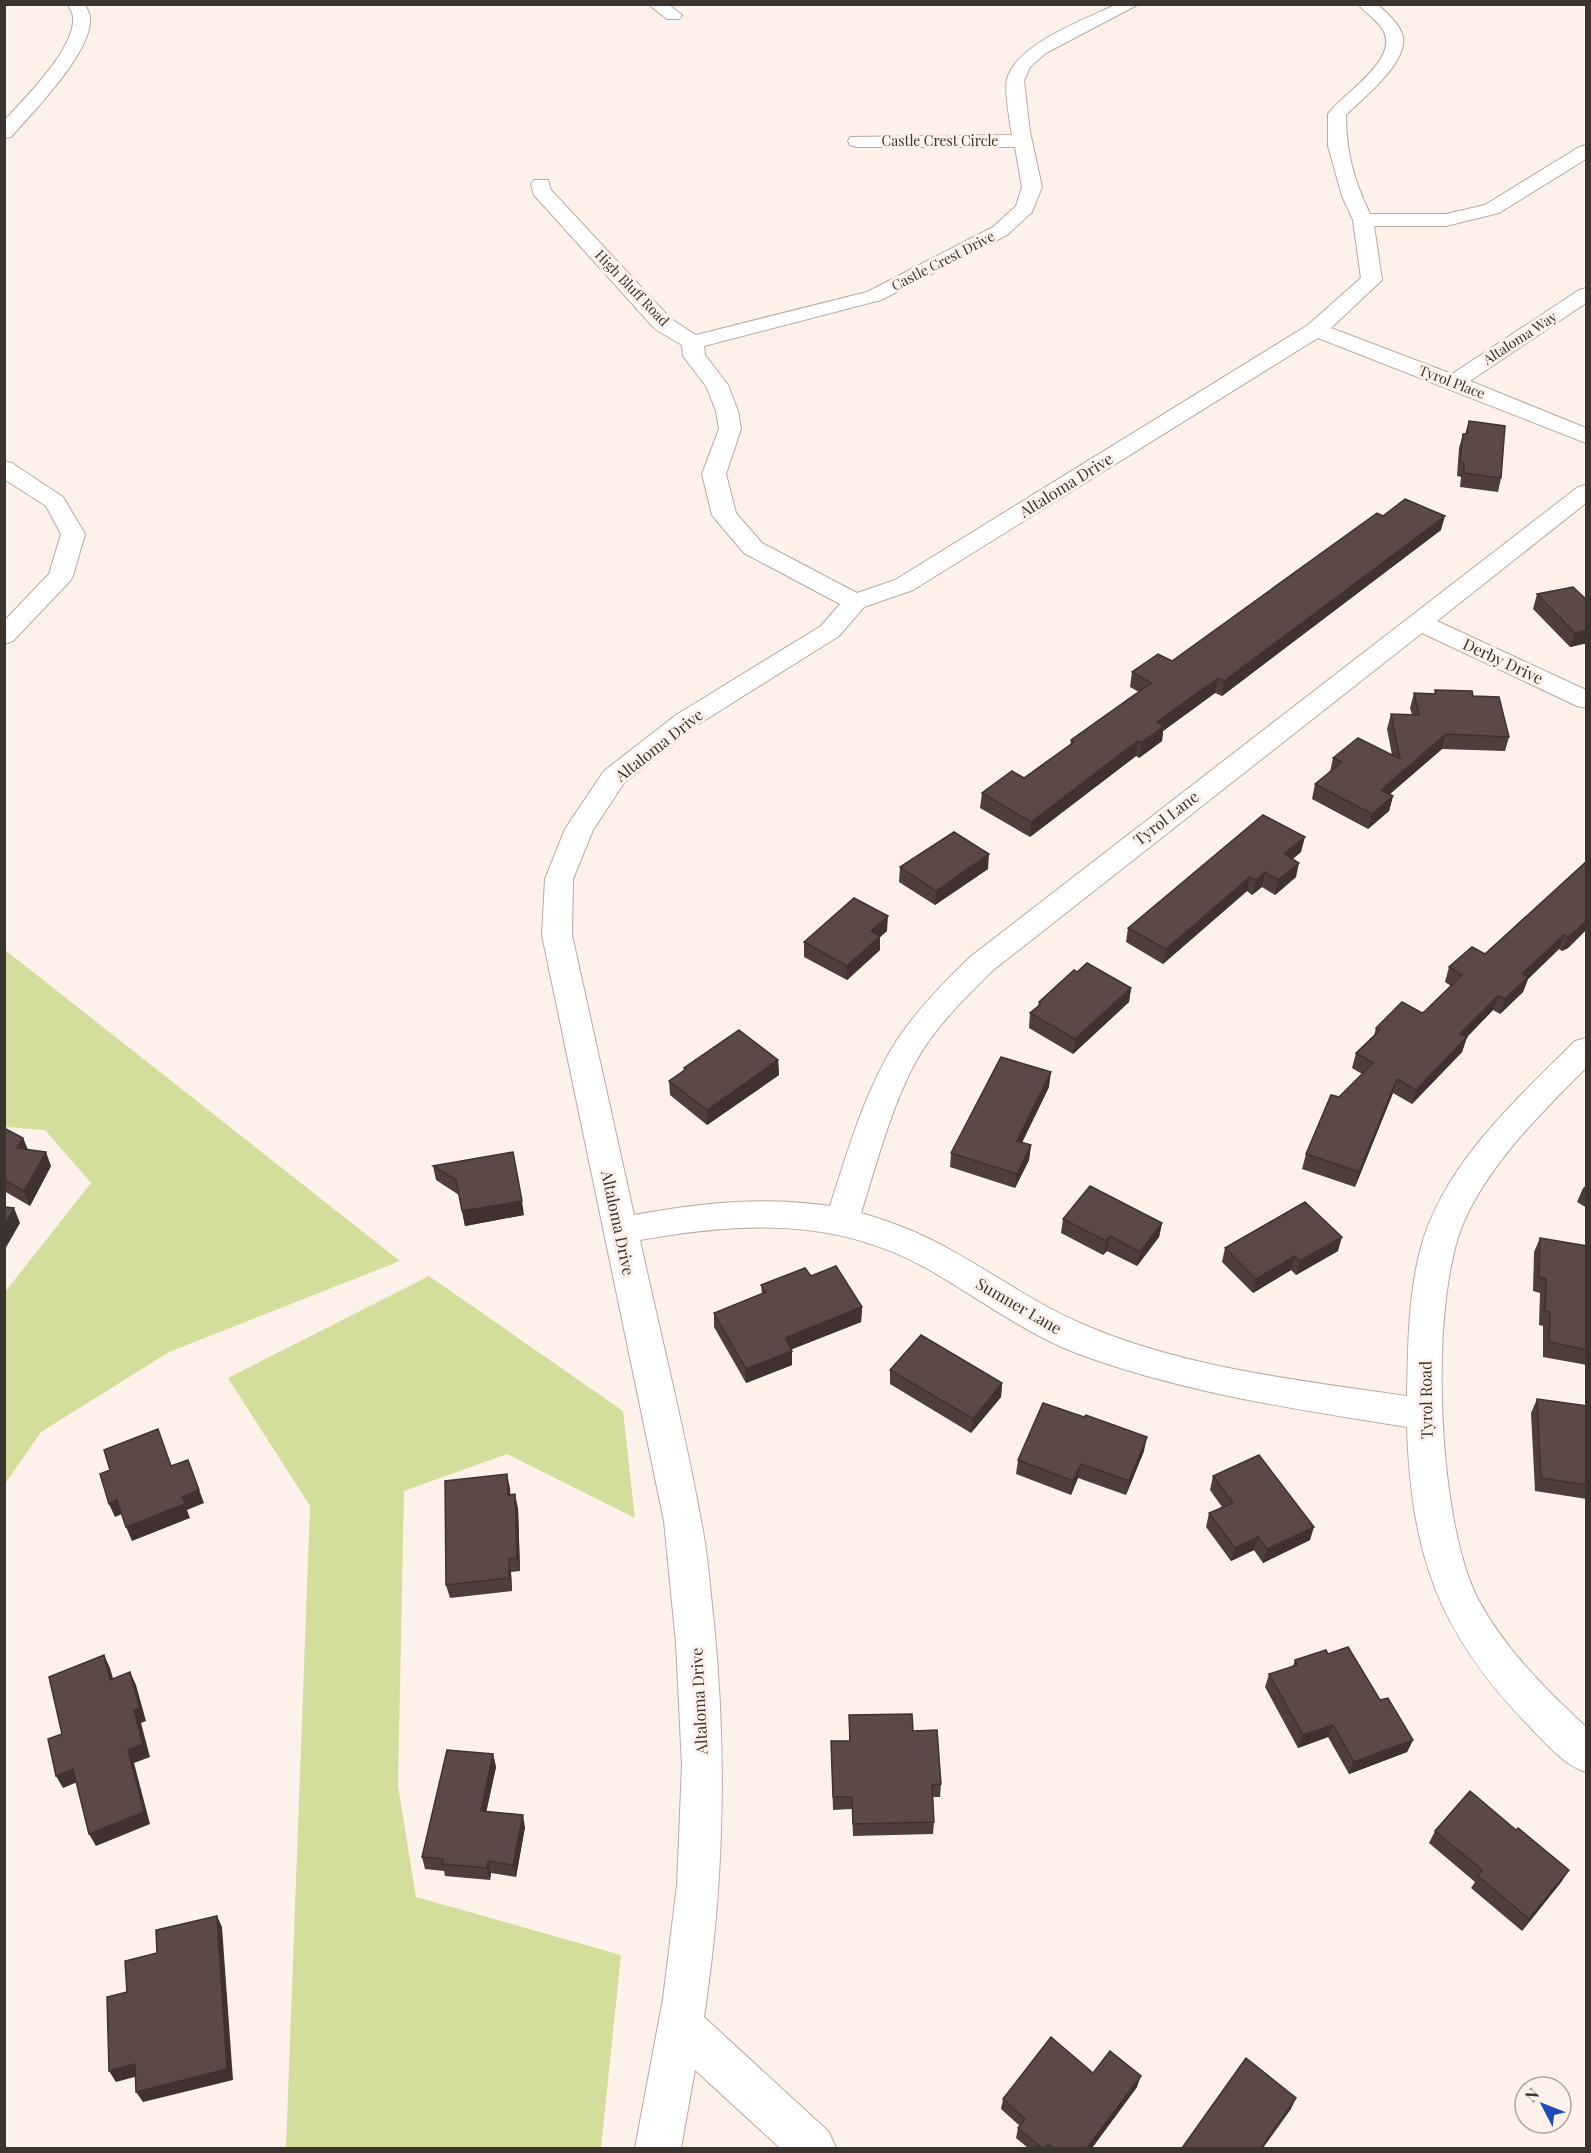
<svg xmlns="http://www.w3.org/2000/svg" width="1591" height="2153" font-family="'Playfair Display',serif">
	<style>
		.green { fill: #d4dd9c }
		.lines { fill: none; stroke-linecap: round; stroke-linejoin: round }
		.minor-casing { stroke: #bdaa9e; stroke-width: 2 }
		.minor { fill: #fff; fill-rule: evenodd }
		.wall { fill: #4f3e3c }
		.shaded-wall { fill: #403231 }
		.building { fill: #5c4846; stroke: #403231; stroke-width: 1.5 }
		.labels { text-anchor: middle; stroke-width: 6; stroke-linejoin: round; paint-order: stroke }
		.far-street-label { font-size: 14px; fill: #3a332e; stroke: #fdf1ea }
		.street-label { font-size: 16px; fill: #3a332e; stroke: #fdf1ea }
	</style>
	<rect width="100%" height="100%" fill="#fdf1ea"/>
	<path class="green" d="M 5,950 L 400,1261 L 169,1352 L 41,1432 L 5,1484 L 5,1292 L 91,1183 L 45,1130 L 5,1127 Z
		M 429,1276 L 623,1411 L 635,1518 L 507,1454 L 404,1491 L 398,1786 L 416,1897 L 621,1955 L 601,2148 L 286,2148 L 310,1506 L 228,1378 Z"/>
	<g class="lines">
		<g class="minor-casing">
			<path id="minor" d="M 68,4 L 85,4 C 86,8 90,13 90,17 C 94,50 32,113 11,137 L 4,138 L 4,121 C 24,99 76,48 73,17 C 73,13 69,8 68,4 Z
				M 648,4 L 668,4 L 682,15 L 679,19 L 667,19 Z
				M 1117,4 L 1139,4 L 1046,53 L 1030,67 L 1024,81 L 1030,132 L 1042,187 L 1032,212 L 1007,235 L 881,300 L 704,346 L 705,355 L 728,385 L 738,411 L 741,429 L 726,474 L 736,513 L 762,543 L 857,593 L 895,580 L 1308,325 L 1361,278 L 1353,220 L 1342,196 L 1328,146 L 1328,114 C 1342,94 1398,61 1384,32 C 1378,20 1366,14 1358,4 L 1377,4 C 1387,13 1400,24 1403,37 C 1407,64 1363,98 1346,115 C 1346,153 1354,180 1370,214 L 1446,214 L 1485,205 L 1579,147 L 1586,145 L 1586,159 L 1499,213 L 1446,226 L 1374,226 L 1382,280 L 1331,328 L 1452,374 L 1579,290 L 1586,288 L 1586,303 L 1470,381 L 1586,428 L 1586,443 L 1318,338 L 913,590 L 864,607 L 839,636 L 694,727 L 624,783 L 593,830 L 573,879 L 572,935 L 634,1215 C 699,1203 764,1196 830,1206 C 848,1150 865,1090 897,1040 C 918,1009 944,982 970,957 L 1578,487 L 1586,485 L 1586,503 L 1437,621 L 1586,690 L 1586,708 L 1577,706 L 1422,633 L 992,971 C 964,999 934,1028 915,1063 C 890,1110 877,1163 861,1213 C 892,1222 921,1233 949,1249 C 993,1273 1034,1303 1080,1323 C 1182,1368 1298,1380 1407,1396 C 1408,1347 1408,1295 1421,1247 C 1444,1164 1516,1100 1575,1041 L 1586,1038 L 1586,1068 C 1542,1112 1495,1158 1467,1215 C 1427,1295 1437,1521 1478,1599 C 1504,1648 1546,1690 1586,1727 L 1586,1772 C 1563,1765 1544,1741 1527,1724 C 1438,1632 1411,1553 1407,1427 C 1295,1409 1183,1393 1076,1353 C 1022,1332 976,1296 926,1268 C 834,1217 740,1222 640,1240 C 660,1333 684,1426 701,1520 C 708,1554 710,1589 714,1623 C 727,1756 724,1886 704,2017 L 829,2132 L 836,2148 L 780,2148 L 695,2070 L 681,2148 L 635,2148 L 663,1999 L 677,1885 L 682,1766 L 676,1643 L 664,1521 L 542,935 L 545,879 L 565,829 L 604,771 L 676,715 L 821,626 L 840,604 L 744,553 L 716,520 L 712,515 L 702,474 L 719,429 L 716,411 L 706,386 L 683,356 L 682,345 L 655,329 L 534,195 L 531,184 L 534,180 L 548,180 L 551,190 L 671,319 L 696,335 L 867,292 L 993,227 L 1016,206 L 1022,187 L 1015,147 L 857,147 L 850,145 L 848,141 L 850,137 L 1012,135 C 1010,122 1004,91 1007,79 C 1017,43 1085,20 1117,4 Z
				M 4,461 L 12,463 L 63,497 L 85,534 L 73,576 L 70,581 L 13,641 L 4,644 L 4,621 L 49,574 L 61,534 L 46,506 L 4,479 Z"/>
		</g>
		<use href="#minor" class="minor"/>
	</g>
	<path class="wall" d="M 1469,421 L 1501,478 L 1498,492 L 1460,487 L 1461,477 L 1457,476 L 1459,448 L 1463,434 L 1465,434 Z
		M 1383,516 L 1441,530 L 1222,696 L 1215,693 L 1163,731 L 1162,741 L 1139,758 L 1136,756 L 1030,837 L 980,808 L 982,793 L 1024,778 L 1070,746 L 1071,740 L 1139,692 L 1130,687 L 1132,672 L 1172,661 Z
		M 1537,594 L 1587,600 L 1587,643 L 1570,647 L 1533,609 Z
		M 1435,690 L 1473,696 L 1509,737 L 1505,751 L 1442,749 L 1390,794 L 1393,796 L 1389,811 L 1368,829 L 1312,799 L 1315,784 L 1330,772 L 1333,758 L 1392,755 L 1387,729 L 1391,714 L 1412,715 L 1410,708 L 1414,693 L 1434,694 Z
		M 1301,852 L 1292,859 L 1296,877 L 1275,895 L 1262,887 L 1252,895 L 1247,891 L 1163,964 L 1126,942 L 1128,928 Z
		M 1587,861 L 1587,929 L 1568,948 L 1562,951 L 1559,949 L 1528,979 L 1523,992 L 1500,1014 L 1493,1010 L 1467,1037 L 1462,1052 L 1412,1104 L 1393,1093 L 1355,1187 L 1302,1169 L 1306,1154 L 1339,1097 L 1362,1074 L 1352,1068 L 1356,1053 L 1374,1036 L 1376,1028 L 1422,1013 L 1425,1011 L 1451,986 L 1445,982 L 1449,967 L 1485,954 Z
		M 900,867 L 988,869 L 935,905 L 899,882 Z
		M 887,931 L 880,937 L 880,950 L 847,980 L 804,957 L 804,942 Z
		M 1077,972 L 1131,988 L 1129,1002 L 1073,1054 L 1029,1028 L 1030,1013 L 1038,1006 L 1039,1002 Z
		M 778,1060 L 779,1075 L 707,1125 L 670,1095 L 669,1081 L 684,1070 L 684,1068 Z
		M 1049,1087 L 1022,1143 L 1031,1145 L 1029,1160 L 1015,1188 L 950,1167 L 951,1153 Z
		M 4,1128 L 23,1138 L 27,1149 L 51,1166 L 30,1206 L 4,1191 Z
		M 433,1166 L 524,1215 L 465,1226 L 459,1195 L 436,1180 Z
		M 1587,1185 L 1587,1208 L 1577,1202 L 1583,1188 Z
		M 1063,1219 L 1162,1223 L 1159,1237 L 1137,1266 L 1107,1251 L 1103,1255 L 1061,1233 Z
		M 1540,1238 L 1587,1246 L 1587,1365 L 1543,1357 L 1543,1326 L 1539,1325 L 1540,1293 L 1533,1291 L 1534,1252 Z
		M 1225,1248 L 1338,1251 L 1296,1275 L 1291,1270 L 1253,1293 L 1222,1262 Z
		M 811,1276 L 862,1307 L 861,1322 L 792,1349 L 792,1365 L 746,1383 L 714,1327 L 714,1313 L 762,1294 L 761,1285 Z
		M 890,1370 L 1002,1383 L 1001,1397 L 971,1433 L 890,1384 Z
		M 1537,1399 L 1587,1406 L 1587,1499 L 1535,1491 L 1531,1413 Z
		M 1144,1451 L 1126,1495 L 1078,1478 L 1071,1495 L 1016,1474 L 1018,1460 Z
		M 1213,1476 L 1310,1540 L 1263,1563 L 1254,1550 L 1231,1561 L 1206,1527 L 1209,1513 L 1222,1507 L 1210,1490 Z
		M 510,1488 L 510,1495 L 518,1508 L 520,1571 L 511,1572 L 512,1591 L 450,1598 L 446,1585 Z
		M 1328,1654 L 1380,1700 L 1413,1740 L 1407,1752 L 1349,1774 L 1328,1737 L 1298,1748 L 1265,1687 L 1269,1674 L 1293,1666 L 1295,1660 Z
		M 849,1715 L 913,1731 L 941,1784 L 940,1797 L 933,1797 L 934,1822 L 933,1834 L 853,1836 L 852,1809 L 833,1810 L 831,1741 L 849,1741 Z
		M 493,1754 L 496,1767 L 486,1811 L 525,1827 L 516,1877 L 491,1873 L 490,1880 L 445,1876 L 444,1871 L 425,1869 L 422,1857 Z
		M 1435,1831 L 1562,1881 L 1522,1931 L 1471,1888 L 1475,1882 L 1429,1843 Z
		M 1093,2073 L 1137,2087 L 1092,2148 L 1028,2148 L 1016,2138 L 1018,2128 L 1020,2126 L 1001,2109 L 1003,2099 Z"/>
	<path class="shaded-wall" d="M 1445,516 L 1441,530 L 1222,696 L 1224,681 Z
		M 1587,630 L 1587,643 L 1570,647 L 1575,633 Z
		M 1218,678 L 1215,693 L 1163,731 L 1162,741 L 1139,758 L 1141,743 L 1157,722 Z
		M 1446,734 L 1442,749 L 1377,805 L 1381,790 Z
		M 1138,741 L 1136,756 L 1030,837 L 1031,822 Z
		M 1393,796 L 1389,811 L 1368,829 L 1372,814 Z
		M 1305,837 L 1301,852 L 1281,869 L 1284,854 Z
		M 989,854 L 988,869 L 935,905 L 936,891 Z
		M 1299,863 L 1296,877 L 1275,895 L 1278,880 Z
		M 1265,872 L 1262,887 L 1252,895 L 1256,880 Z
		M 1250,877 L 1247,891 L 1163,964 L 1166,949 Z
		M 888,916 L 887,931 L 880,937 L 880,950 L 847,980 L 847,966 L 871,931 Z
		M 1587,920 L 1587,929 L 1568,948 L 1562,951 L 1568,937 Z
		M 1564,935 L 1559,949 L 1528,979 L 1523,992 L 1500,1014 L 1505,999 L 1522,974 Z
		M 1131,988 L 1129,1002 L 1073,1054 L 1075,1039 Z
		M 1498,996 L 1493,1010 L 1467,1037 L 1462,1052 L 1412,1104 L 1416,1090 L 1460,1034 Z
		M 778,1060 L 779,1075 L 707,1125 L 707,1110 Z
		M 1051,1072 L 1049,1087 L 1015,1156 L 1017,1141 Z
		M 1397,1079 L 1393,1093 L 1355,1187 L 1359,1172 Z
		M 23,1138 L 29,1152 L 17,1148 Z
		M 1031,1145 L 1029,1160 L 1015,1188 L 1017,1174 Z
		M 46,1152 L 51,1166 L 30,1206 L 24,1191 Z
		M 522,1201 L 524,1215 L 465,1226 L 462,1211 Z
		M 14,1208 L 20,1223 L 4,1251 L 4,1226 Z
		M 1162,1223 L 1159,1237 L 1137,1266 L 1140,1252 Z
		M 1110,1236 L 1107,1251 L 1103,1255 L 1106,1241 Z
		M 1342,1237 L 1338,1251 L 1296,1275 L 1300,1261 Z
		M 1295,1256 L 1291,1270 L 1253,1293 L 1256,1279 Z
		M 862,1307 L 861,1322 L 785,1352 L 785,1338 Z
		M 792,1351 L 792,1365 L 746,1383 L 746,1369 Z
		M 1002,1383 L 1001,1397 L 971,1433 L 973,1419 Z
		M 1147,1437 L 1144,1451 L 1126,1495 L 1129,1481 Z
		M 188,1460 L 204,1503 L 187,1510 L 190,1518 L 132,1541 L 126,1527 L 182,1497 Z
		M 1081,1464 L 1078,1478 L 1071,1495 L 1073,1481 Z
		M 507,1474 L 510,1488 L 511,1508 L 508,1495 Z
		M 515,1494 L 518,1508 L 520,1571 L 517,1558 Z
		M 117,1500 L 122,1514 L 115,1517 L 109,1504 Z
		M 1314,1527 L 1310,1540 L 1263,1563 L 1267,1549 Z
		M 1258,1537 L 1254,1550 L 1231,1561 L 1235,1548 Z
		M 509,1559 L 511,1572 L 512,1591 L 509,1578 Z
		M 104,1655 L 110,1668 L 117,1692 L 110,1680 Z
		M 130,1672 L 136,1685 L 146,1721 L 141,1723 L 150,1757 L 134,1763 L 150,1824 L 96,1846 L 89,1834 L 128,1750 L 134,1710 Z
		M 1333,1725 L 1328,1737 L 1298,1748 L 1303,1735 Z
		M 1413,1740 L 1407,1752 L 1349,1774 L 1354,1762 Z
		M 493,1754 L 496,1767 L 484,1823 L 481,1811 Z
		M 73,1769 L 80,1781 L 63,1788 L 56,1776 Z
		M 523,1815 L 525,1827 L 516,1877 L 513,1865 Z
		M 488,1861 L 491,1873 L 490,1880 L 487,1868 Z
		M 1569,1870 L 1562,1881 L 1522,1931 L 1529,1919 Z
		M 217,1916 L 222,1927 L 233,2080 L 143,2102 L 136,2092 Z
		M 135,2064 L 142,2075 L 116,2082 L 109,2071 Z
		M 1141,2076 L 1137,2087 L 1092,2148 L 1087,2148 Z
		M 1296,2098 L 1291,2109 L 1263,2148 L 1261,2148 Z"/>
	<path class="building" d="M 1469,421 L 1505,426 L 1501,478 L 1464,473 L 1464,463 L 1460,462 L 1463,434 L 1467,434 Z
		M 1405,499 L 1445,516 L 1224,681 L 1218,678 L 1157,722 L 1164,726 L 1141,743 L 1138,741 L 1031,822 L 982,793 L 1012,771 L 1024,778 L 1074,742 L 1071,740 L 1151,683 L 1132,672 L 1158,654 L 1172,661 L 1377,513 L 1383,516 Z
		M 1573,587 L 1587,600 L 1587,630 L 1575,633 L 1537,594 Z
		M 1435,690 L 1472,691 L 1473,696 L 1499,697 L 1509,737 L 1446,734 L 1381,790 L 1393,796 L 1372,814 L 1315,784 L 1342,762 L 1333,758 L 1358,738 L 1400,759 L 1391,714 L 1419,715 L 1414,693 L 1436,694 Z
		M 1263,815 L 1305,837 L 1284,854 L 1299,863 L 1278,880 L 1265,872 L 1256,880 L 1250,877 L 1166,949 L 1128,928 Z
		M 954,832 L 989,854 L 936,891 L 900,867 Z
		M 1587,861 L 1587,920 L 1573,933 L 1568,937 L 1564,935 L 1522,974 L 1528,977 L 1505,999 L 1498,996 L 1460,1034 L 1467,1037 L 1416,1090 L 1397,1079 L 1359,1172 L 1306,1154 L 1331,1095 L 1339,1097 L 1373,1063 L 1356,1053 L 1380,1030 L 1376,1028 L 1402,1002 L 1422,1013 L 1425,1011 L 1462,975 L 1449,967 L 1472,947 L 1485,954 Z
		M 854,898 L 888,916 L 871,931 L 880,936 L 847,966 L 804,942 Z
		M 1087,963 L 1131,988 L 1075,1039 L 1030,1013 L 1041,1004 L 1039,1002 L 1074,970 L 1077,972 Z
		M 739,1030 L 778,1060 L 707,1110 L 669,1081 L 686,1069 L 684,1068 Z
		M 1001,1057 L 1051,1072 L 1017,1141 L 1031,1145 L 1017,1174 L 951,1153 Z
		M 4,1128 L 23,1138 L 17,1148 L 46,1152 L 24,1191 L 4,1180 Z
		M 513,1152 L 522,1201 L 462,1211 L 456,1180 L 433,1166 Z
		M 1090,1186 L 1162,1223 L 1140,1252 L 1110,1236 L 1106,1241 L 1063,1219 Z
		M 1305,1202 L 1342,1237 L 1300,1261 L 1295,1256 L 1256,1279 L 1225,1248 Z
		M 4,1207 L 14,1208 L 4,1226 Z
		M 1540,1238 L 1587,1246 L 1587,1350 L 1549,1342 L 1550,1312 L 1545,1311 L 1546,1279 L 1539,1277 Z
		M 836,1266 L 862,1307 L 785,1338 L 792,1351 L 746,1369 L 714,1313 L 766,1292 L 761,1285 L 805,1268 L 811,1276 Z
		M 921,1335 L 1002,1383 L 973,1419 L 890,1370 Z
		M 1537,1399 L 1587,1406 L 1587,1485 L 1541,1478 Z
		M 1043,1403 L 1084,1417 L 1086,1415 L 1147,1437 L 1129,1481 L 1081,1464 L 1073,1481 L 1018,1460 Z
		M 158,1429 L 171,1466 L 188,1460 L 199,1490 L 182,1497 L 185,1504 L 126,1527 L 117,1500 L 109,1504 L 100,1474 L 110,1470 L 104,1450 Z
		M 1259,1455 L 1314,1527 L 1267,1549 L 1258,1537 L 1235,1548 L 1209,1513 L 1233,1503 L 1213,1476 Z
		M 507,1474 L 508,1495 L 515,1494 L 517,1558 L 509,1559 L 509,1578 L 446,1585 L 445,1481 Z
		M 1348,1647 L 1380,1700 L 1388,1698 L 1413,1740 L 1354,1762 L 1333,1725 L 1303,1735 L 1269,1674 L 1297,1665 L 1295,1660 L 1326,1650 L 1328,1654 Z
		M 104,1655 L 110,1680 L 130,1672 L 140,1708 L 134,1710 L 143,1744 L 128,1750 L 144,1812 L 89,1834 L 73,1769 L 56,1776 L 48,1739 L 62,1734 L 49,1677 Z
		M 912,1714 L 913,1731 L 937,1730 L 941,1784 L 932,1785 L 934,1822 L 853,1824 L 852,1797 L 833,1797 L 831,1741 L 850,1741 L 849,1715 Z
		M 447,1750 L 493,1754 L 481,1811 L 523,1815 L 513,1865 L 488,1861 L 487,1868 L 442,1864 L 443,1859 L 422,1857 Z
		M 1470,1791 L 1516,1830 L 1518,1828 L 1569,1870 L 1529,1919 L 1478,1876 L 1482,1870 L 1435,1831 Z
		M 217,1916 L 227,2069 L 136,2092 L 135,2064 L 109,2071 L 107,1997 L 127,1992 L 125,1961 L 157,1953 L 156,1930 Z
		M 1051,2037 L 1093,2073 L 1110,2051 L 1141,2076 L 1087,2148 L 1053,2148 L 1048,2144 L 1045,2148 L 1042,2148 L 1018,2128 L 1025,2119 L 1003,2099 Z
		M 1246,2058 L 1296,2098 L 1261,2148 L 1182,2148 Z"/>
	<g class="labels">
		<g class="far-street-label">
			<text x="940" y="146">Castle Crest Circle</text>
			<text transform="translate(943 261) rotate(-27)" y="5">Castle Crest Drive</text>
			<text transform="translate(632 288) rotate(46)" y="5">High Bluff Road</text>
			<text transform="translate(1520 338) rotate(-33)" y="5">Altaloma Way</text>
			<text transform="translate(1452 382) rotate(21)" y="5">Tyrol Place</text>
		</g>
		<g class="street-label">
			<text transform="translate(1066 485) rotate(-32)" y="6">Altaloma Drive</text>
			<text transform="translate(1503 661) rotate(25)" y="6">Derby Drive</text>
			<text transform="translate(659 745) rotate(-38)" y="6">Altaloma Drive</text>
			<text transform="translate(1166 818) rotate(-38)" y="6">Tyrol Lane</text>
			<text transform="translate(618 1223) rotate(78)" y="6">Altaloma Drive</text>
			<text transform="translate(1019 1306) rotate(30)" y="6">Sumner Lane</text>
			<text transform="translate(1426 1400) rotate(-91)" y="6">Tyrol Road</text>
			<text transform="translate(699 1701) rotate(-93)" y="6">Altaloma Drive</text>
		</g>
	</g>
	<rect width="1591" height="2153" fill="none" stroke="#3a332e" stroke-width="12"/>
	<g transform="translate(1543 2105) rotate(312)"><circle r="28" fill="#fdf1ea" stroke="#afa59f" stroke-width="1.5"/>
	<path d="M0-4.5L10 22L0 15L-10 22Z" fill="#1d4bb8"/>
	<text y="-9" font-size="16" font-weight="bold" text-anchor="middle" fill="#3a332e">N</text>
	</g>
</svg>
